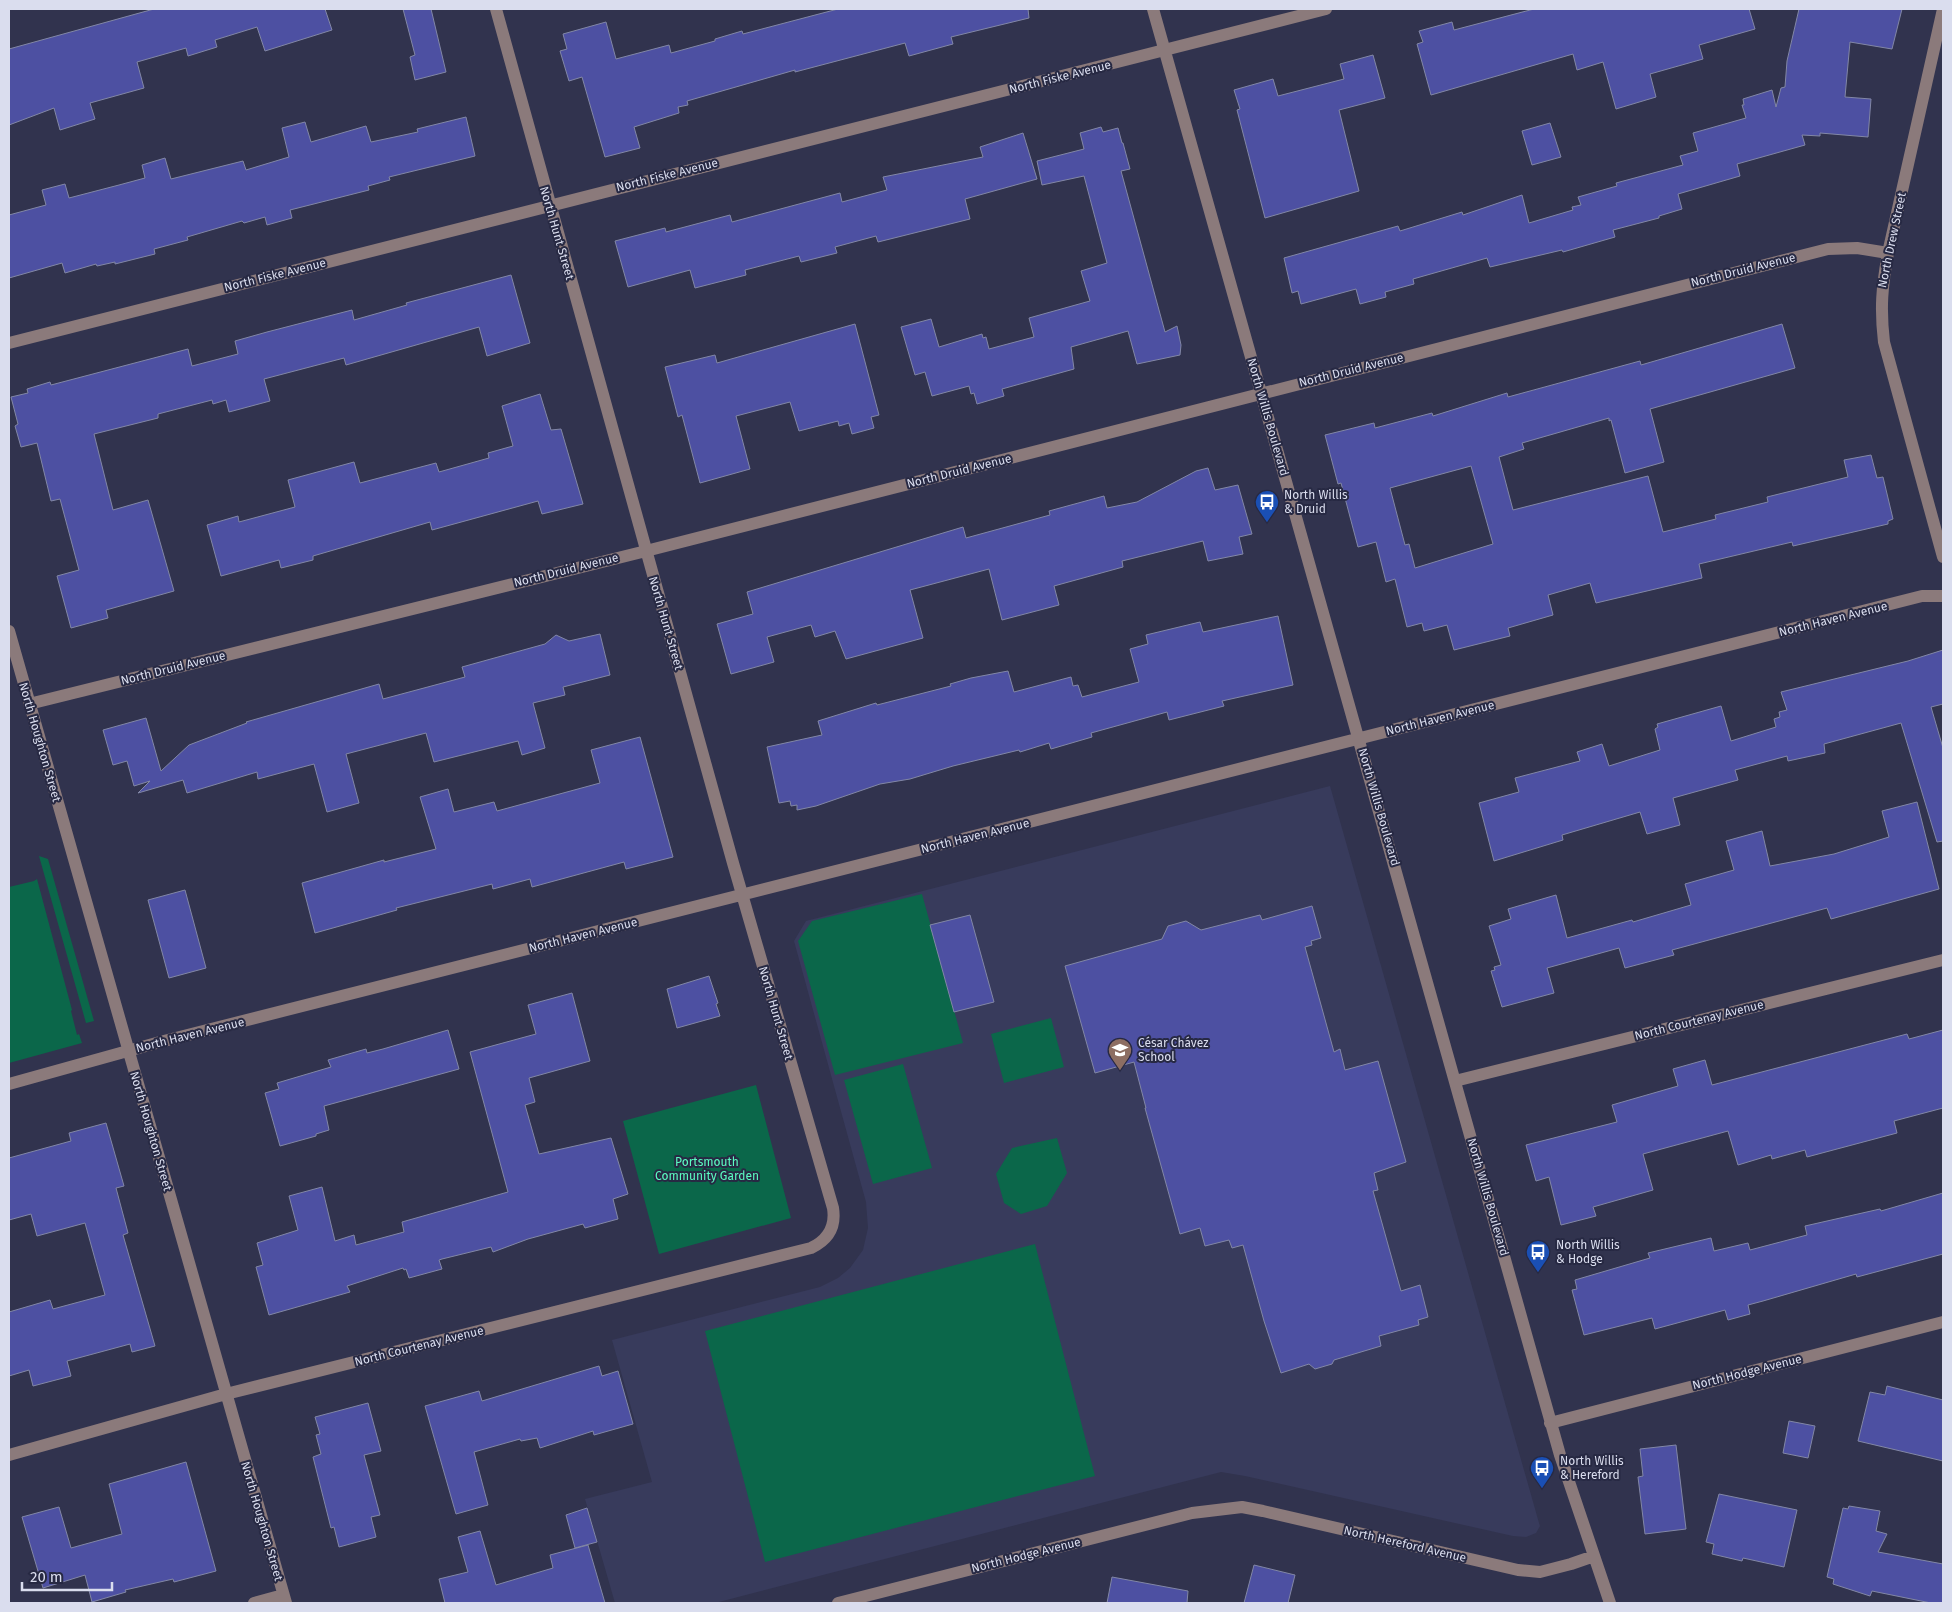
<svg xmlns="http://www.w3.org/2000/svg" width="1952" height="1612" font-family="'Fira Sans',sans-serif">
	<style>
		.built { fill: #383b5c }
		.green { fill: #0b674a }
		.building { fill: #4d50a2; stroke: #8287a6; fill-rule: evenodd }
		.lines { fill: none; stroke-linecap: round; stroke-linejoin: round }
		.minor { stroke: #8b7a7b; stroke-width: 12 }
		.labels { text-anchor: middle; stroke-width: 4; stroke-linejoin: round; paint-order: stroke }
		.street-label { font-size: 12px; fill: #daddee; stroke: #272943 }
		.poi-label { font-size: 12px; fill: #daddee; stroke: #272943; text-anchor: start }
		.park-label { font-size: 12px; fill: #5bfdc2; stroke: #272943 }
	</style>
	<rect width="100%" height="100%" fill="#31334e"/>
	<path class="built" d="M 1330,786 L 1539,1523 L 1540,1526 L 1536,1533 L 1526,1537 L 1513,1536 L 1245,1476 L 1221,1472 L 715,1603 L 615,1603 L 585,1499 L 652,1482 L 612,1340 L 820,1287 L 838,1278 L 850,1268 L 863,1250 L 868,1228 L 866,1202 L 794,941 L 806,921 Z"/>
	<path class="green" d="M 39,856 L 48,859 L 94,1021 L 86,1023 Z
		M 37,879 L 72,1010 L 71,1011 L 77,1035 L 79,1034 L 82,1043 L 9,1063 L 9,887 L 34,881 Z
		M 922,894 L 963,1043 L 835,1075 L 798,941 L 812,921 Z
		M 1051,1018 L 1064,1067 L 1004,1083 L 991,1034 Z
		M 903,1064 L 932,1168 L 873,1184 L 844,1080 Z
		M 756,1085 L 791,1218 L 659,1254 L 623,1121 Z
		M 1057,1138 L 1067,1173 L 1047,1206 L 1021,1214 L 1004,1203 L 996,1174 L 1012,1148 Z
		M 1035,1244 L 1095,1476 L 765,1562 L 705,1331 Z"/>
	<path class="building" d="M 154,9 L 325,9 L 332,30 L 265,51 L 257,27 L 215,40 L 217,47 L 188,56 L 186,48 L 137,62 L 144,88 L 90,103 L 95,119 L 60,130 L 54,108 L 9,125 L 9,49 Z
		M 403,9 L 431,9 L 446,72 L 415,80 L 410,57 L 415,55 Z
		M 838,9 L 1028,9 L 1029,18 L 951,37 L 953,44 L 909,56 L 905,43 L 795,72 L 795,70 L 687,101 L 688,105 L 678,107 L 679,113 L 634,127 L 640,148 L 605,157 L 582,77 L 569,81 L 560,51 L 567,49 L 563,34 L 606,22 L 616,59 L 669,45 L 671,53 L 715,41 L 715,39 L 742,31 L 743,34 Z
		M 1534,9 L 1749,9 L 1755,29 L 1699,45 L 1703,59 L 1650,74 L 1656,97 L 1616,109 L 1603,62 L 1577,70 L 1573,54 L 1431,95 L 1417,44 L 1423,42 L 1419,31 L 1452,22 L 1454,30 Z
		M 1799,9 L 1902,9 L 1892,49 L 1850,42 L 1845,97 L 1871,99 L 1868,137 L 1820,133 L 1820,136 L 1802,135 L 1805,145 L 1737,164 L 1740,176 L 1678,194 L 1682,209 L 1659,216 L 1659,218 L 1613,230 L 1615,237 L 1563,252 L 1562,250 L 1490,267 L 1487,258 L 1413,279 L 1414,284 L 1385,292 L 1386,297 L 1360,304 L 1356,289 L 1301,304 L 1298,291 L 1292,293 L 1284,258 L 1398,226 L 1400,231 L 1462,212 L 1463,215 L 1522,195 L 1529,223 L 1573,210 L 1572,207 L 1581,205 L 1578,197 L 1617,186 L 1616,183 L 1683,165 L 1680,156 L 1698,151 L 1693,133 L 1746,118 L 1742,105 L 1744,105 L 1743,99 L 1772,90 L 1776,107 L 1781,88 L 1785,87 L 1787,61 Z
		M 1373,55 L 1385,98 L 1339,110 L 1359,191 L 1265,218 L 1237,110 L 1240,109 L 1234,90 L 1273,79 L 1278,96 L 1344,79 L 1340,64 Z
		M 466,117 L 475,156 L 389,177 L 390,180 L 368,186 L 369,190 L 290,210 L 292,218 L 267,225 L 265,217 L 244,223 L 242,221 L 187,237 L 188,240 L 154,249 L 155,254 L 115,264 L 115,262 L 97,266 L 96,264 L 65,273 L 62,263 L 9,278 L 9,215 L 46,205 L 42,190 L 65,184 L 69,198 L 119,185 L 145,178 L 142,165 L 165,158 L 171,179 L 243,161 L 246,170 L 289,157 L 282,128 L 305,122 L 311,142 L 366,126 L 371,142 L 418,132 L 417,129 Z
		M 1550,123 L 1561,157 L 1532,165 L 1522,131 Z
		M 1101,127 L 1103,132 L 1118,128 L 1122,143 L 1123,143 L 1130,169 L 1121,171 L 1165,332 L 1177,326 L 1181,345 L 1180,355 L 1137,364 L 1128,331 L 1071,347 L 1074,369 L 1002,389 L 1004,396 L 977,404 L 974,393 L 971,394 L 969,386 L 932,396 L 925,372 L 915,375 L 901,327 L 931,319 L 939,347 L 982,334 L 983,338 L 986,337 L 989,349 L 1034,337 L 1029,318 L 1090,301 L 1081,271 L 1107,263 L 1084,176 L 1042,185 L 1037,161 L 1084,149 L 1080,133 Z
		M 1023,133 L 1037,179 L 965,199 L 970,219 L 878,242 L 876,236 L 835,247 L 837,253 L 801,262 L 799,256 L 745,270 L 746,275 L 695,288 L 690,270 L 628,287 L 615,241 L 665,228 L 666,232 L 730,215 L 732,222 L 840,193 L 842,202 L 887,190 L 883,177 L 983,157 L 980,147 Z
		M 511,275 L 530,343 L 487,356 L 479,327 L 346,365 L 344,358 L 264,379 L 270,401 L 229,412 L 226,400 L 213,404 L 212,400 L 158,414 L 158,418 L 94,434 L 113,510 L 148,500 L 174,591 L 106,610 L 108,618 L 71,628 L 57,576 L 79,570 L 60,499 L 51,501 L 37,443 L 21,447 L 15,426 L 18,424 L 11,397 L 28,393 L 27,389 L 50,382 L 51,385 L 188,349 L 192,366 L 238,354 L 235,341 L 267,332 L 352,310 L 354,320 L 407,305 L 406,303 Z
		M 855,324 L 879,415 L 871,417 L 874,428 L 852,434 L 849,423 L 839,426 L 838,421 L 799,431 L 790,402 L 736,416 L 750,469 L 700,483 L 682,415 L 678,417 L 665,367 L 715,355 L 717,363 Z
		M 1782,324 L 1795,368 L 1650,409 L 1664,462 L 1625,473 L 1611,420 L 1609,421 L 1609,418 L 1522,443 L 1524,449 L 1499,457 L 1513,510 L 1648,476 L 1663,532 L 1716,519 L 1715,515 L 1768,502 L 1767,497 L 1848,477 L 1844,460 L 1871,455 L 1877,478 L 1883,477 L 1893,519 L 1888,521 L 1888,524 L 1793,546 L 1792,542 L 1699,564 L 1702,578 L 1596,603 L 1590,583 L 1548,595 L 1553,615 L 1508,628 L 1510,636 L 1454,650 L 1447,625 L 1424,631 L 1422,623 L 1407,627 L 1395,579 L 1386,582 L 1376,542 L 1358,547 L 1341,483 L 1338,484 L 1325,435 L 1374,423 L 1375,428 L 1432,413 L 1433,416 L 1507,393 L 1508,397 L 1640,361 L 1641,365 ZM 1471,466 L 1493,544 L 1415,568 L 1409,544 L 1405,545 L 1390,488 Z
		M 540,394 L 551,430 L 561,429 L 583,504 L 542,514 L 538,501 L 432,530 L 430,522 L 313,556 L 313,560 L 281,568 L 279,560 L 221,576 L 207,525 L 238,516 L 239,522 L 295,507 L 288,480 L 354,462 L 360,483 L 436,463 L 439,472 L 489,458 L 488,453 L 513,446 L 502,406 Z
		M 1208,468 L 1215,490 L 1238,485 L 1252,534 L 1239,537 L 1243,554 L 1208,561 L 1203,541 L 1122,561 L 1123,567 L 1054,586 L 1059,605 L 1002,620 L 989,569 L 910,590 L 923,638 L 846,659 L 835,631 L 815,637 L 811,625 L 767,637 L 774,662 L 731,674 L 717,624 L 753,614 L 747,592 L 963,527 L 966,538 L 1050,515 L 1049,511 L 1104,496 L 1107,508 L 1137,502 L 1196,471 Z
		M 1278,616 L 1293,685 L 1222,701 L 1224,706 L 1169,720 L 1167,712 L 1091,733 L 1092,737 L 1051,749 L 1049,743 L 1020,752 L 1019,750 L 953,766 L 910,779 L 880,784 L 816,806 L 797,810 L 797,805 L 791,806 L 790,801 L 779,803 L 767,747 L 822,735 L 818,721 L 876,703 L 877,705 L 951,686 L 950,684 L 971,678 L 1008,671 L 1014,692 L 1071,677 L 1073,686 L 1078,685 L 1082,697 L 1139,682 L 1130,649 L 1148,644 L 1146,635 L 1200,622 L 1203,632 Z
		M 600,634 L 610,675 L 563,687 L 565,695 L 533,703 L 545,748 L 522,755 L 518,741 L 434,762 L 426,733 L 346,754 L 359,803 L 327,812 L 314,764 L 258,779 L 257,772 L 187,793 L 183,780 L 138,793 L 150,781 L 134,786 L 127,761 L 113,765 L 103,730 L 146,718 L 161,771 L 189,745 L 247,723 L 246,722 L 379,684 L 383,699 L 465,677 L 462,667 L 545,644 L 556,635 L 569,641 Z
		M 1943,650 L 1943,704 L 1931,707 L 1943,748 L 1943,841 L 1937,842 L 1901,723 L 1824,744 L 1825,753 L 1788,761 L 1787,756 L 1735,770 L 1738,780 L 1673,798 L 1680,825 L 1647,834 L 1640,812 L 1562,835 L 1563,840 L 1494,861 L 1479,803 L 1519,792 L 1515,778 L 1580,761 L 1577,752 L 1602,744 L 1609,766 L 1660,750 L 1655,729 L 1658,727 L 1657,724 L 1721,706 L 1731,741 L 1776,727 L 1774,719 L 1780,717 L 1779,712 L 1787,710 L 1781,692 L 1908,661 Z
		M 640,737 L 673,857 L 626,869 L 624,862 L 532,887 L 530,879 L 493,889 L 492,884 L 396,908 L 397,910 L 315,933 L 302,883 L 384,860 L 384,862 L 436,849 L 420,797 L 448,789 L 454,812 L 494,802 L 497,811 L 600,783 L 591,750 Z
		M 1917,802 L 1939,889 L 1831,919 L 1827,908 L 1672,950 L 1674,955 L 1625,968 L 1619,948 L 1547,968 L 1554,993 L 1502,1007 L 1491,971 L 1495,970 L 1494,967 L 1501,965 L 1489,926 L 1511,919 L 1508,909 L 1556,895 L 1567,938 L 1632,920 L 1633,922 L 1691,905 L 1685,884 L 1734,870 L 1726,841 L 1762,831 L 1770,866 L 1834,854 L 1889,837 L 1882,811 Z
		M 185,890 L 206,968 L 169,978 L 148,900 Z
		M 1312,906 L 1321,938 L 1311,941 L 1312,945 L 1305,947 L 1334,1052 L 1340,1049 L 1345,1070 L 1378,1061 L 1406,1162 L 1374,1173 L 1378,1190 L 1373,1191 L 1401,1291 L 1420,1285 L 1428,1317 L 1418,1320 L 1419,1325 L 1379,1336 L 1381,1346 L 1334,1360 L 1332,1364 L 1315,1369 L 1309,1364 L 1281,1373 L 1264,1321 L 1243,1245 L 1232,1248 L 1229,1240 L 1205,1246 L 1200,1228 L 1180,1234 L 1145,1108 L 1146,1108 L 1134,1062 L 1095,1073 L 1065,966 L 1162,939 L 1168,926 L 1186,921 L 1201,930 L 1260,915 L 1262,920 Z
		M 970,915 L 994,1002 L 954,1012 L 930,925 Z
		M 709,976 L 718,1003 L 716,1004 L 720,1016 L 677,1028 L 667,989 Z
		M 572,993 L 590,1061 L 529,1078 L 535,1102 L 525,1105 L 539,1154 L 611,1138 L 628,1194 L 613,1199 L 618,1219 L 585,1228 L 583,1224 L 528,1239 L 493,1252 L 491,1247 L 442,1259 L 439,1260 L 442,1269 L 409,1278 L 406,1269 L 404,1270 L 403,1268 L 347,1286 L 350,1292 L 269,1315 L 256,1267 L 263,1265 L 257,1243 L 298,1230 L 289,1196 L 322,1187 L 335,1241 L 354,1235 L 356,1245 L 404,1232 L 402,1222 L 508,1192 L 470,1052 L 536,1034 L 528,1005 Z
		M 448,1030 L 459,1069 L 324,1106 L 329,1130 L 316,1134 L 316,1136 L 280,1146 L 265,1093 L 279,1089 L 277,1083 L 331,1067 L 328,1060 L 366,1049 L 367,1053 L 383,1049 Z
		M 1943,1030 L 1943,1108 L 1894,1121 L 1897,1133 L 1807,1157 L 1805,1150 L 1772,1159 L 1771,1155 L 1738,1165 L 1728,1131 L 1643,1154 L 1653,1190 L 1593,1207 L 1596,1216 L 1561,1225 L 1549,1177 L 1536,1181 L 1526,1145 L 1617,1122 L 1612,1105 L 1678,1086 L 1673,1069 L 1705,1060 L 1712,1085 L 1907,1034 L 1909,1039 Z
		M 106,1123 L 124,1186 L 116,1188 L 128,1233 L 123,1235 L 155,1346 L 132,1352 L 130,1344 L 67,1361 L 71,1376 L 33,1386 L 29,1370 L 9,1376 L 9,1312 L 50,1300 L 53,1309 L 105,1295 L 85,1223 L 37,1236 L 31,1214 L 9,1220 L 9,1158 L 71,1141 L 69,1133 Z
		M 1943,1193 L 1943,1254 L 1857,1277 L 1856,1274 L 1763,1301 L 1748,1305 L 1750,1314 L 1728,1320 L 1725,1310 L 1655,1329 L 1652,1318 L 1584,1335 L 1572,1290 L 1577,1289 L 1575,1280 L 1650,1258 L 1648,1253 L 1711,1238 L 1714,1251 L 1748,1243 L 1750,1250 L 1807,1235 L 1805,1226 L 1880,1209 L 1881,1211 Z
		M 599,1366 L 602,1376 L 618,1371 L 633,1424 L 594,1435 L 593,1431 L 540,1448 L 537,1438 L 521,1441 L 520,1439 L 474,1452 L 488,1505 L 456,1514 L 425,1406 L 479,1391 L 482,1401 Z
		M 1887,1386 L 1943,1400 L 1943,1461 L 1858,1441 L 1870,1392 L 1885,1395 Z
		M 368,1403 L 381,1451 L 364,1455 L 380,1515 L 371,1517 L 376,1537 L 339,1547 L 334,1527 L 331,1528 L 313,1457 L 321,1454 L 316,1435 L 320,1434 L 315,1417 Z
		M 1789,1421 L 1815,1426 L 1808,1458 L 1783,1453 Z
		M 1676,1445 L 1686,1529 L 1645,1534 L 1638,1477 L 1643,1476 L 1640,1449 Z
		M 186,1462 L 216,1571 L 174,1582 L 173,1579 L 125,1590 L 126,1592 L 92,1602 L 85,1575 L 43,1588 L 22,1517 L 59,1507 L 71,1548 L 122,1534 L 109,1484 Z
		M 1719,1494 L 1797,1510 L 1784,1567 L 1743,1558 L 1742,1561 L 1712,1554 L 1714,1544 L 1706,1542 Z
		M 1849,1506 L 1880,1511 L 1876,1531 L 1887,1534 L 1878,1552 L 1943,1564 L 1943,1603 L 1931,1603 L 1872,1591 L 1870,1596 L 1833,1584 L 1834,1579 L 1827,1577 L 1843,1508 L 1848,1509 Z
		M 587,1508 L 597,1542 L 575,1548 L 566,1515 Z
		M 480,1531 L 496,1585 L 553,1568 L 550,1555 L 588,1545 L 605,1603 L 445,1603 L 439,1579 L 468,1572 L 458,1537 Z
		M 1254,1565 L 1295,1575 L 1288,1603 L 1244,1603 Z
		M 1112,1577 L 1188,1591 L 1187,1603 L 1107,1603 Z"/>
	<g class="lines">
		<path class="minor" d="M 1153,9 L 1560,1455 L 1610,1603
			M 1943,9 L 1888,253 C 1882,287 1880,308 1884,342 L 1943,557
			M 9,343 L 1326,9
			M 9,631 L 286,1603
			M 29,704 L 646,551 L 1828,249 L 1857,248 L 1888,253
			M 1455,1081 L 1943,960
			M 9,1084 L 160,1042 L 1922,596 L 1943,596
			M 1550,1423 L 1943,1322
			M 9,1455 L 226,1394 L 811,1248 C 828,1240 836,1227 833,1208 L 733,863 L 496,9
			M 254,1603 L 283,1595
			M 838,1603 L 1192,1513 L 1242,1507 L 1263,1511 L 1518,1570 L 1540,1572 L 1571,1564 L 1594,1556"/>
	</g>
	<defs>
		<g id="bus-pin" transform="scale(1.25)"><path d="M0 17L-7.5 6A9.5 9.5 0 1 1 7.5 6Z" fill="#1a4fb4" stroke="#272943"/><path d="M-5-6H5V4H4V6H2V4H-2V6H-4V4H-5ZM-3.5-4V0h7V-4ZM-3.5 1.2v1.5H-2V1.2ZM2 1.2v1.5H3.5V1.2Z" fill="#fff"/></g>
		<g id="school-pin" transform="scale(1.25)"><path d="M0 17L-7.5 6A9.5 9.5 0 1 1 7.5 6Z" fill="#8d6e63" stroke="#272943"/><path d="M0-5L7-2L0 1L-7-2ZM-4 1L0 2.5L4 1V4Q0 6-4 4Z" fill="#fff"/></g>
	</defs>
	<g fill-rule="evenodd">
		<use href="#bus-pin" x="1267" y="502"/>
		<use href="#school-pin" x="1120" y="1050"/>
		<use href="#bus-pin" x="1538" y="1252"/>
		<use href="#bus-pin" x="1542" y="1468"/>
	</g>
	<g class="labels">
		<g class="street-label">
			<text transform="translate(1060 77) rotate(-14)" y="4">North Fiske Avenue</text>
			<text transform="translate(667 175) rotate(-14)" y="4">North Fiske Avenue</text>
			<text transform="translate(557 233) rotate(74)" y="4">North Hunt Street</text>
			<text transform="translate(1892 240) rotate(-78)" y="4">North Drew Street</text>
			<text transform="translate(1743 270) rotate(-14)" y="4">North Druid Avenue</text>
			<text transform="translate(275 275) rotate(-14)" y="4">North Fiske Avenue</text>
			<text transform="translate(1351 370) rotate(-14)" y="4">North Druid Avenue</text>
			<text transform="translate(1268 417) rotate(74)" y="4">North Willis Boulevard</text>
			<text transform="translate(959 471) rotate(-14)" y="4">North Druid Avenue</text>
			<text transform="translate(566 570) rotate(-14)" y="4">North Druid Avenue</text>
			<text transform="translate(1833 619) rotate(-14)" y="4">North Haven Avenue</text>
			<text transform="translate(666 623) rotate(74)" y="4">North Hunt Street</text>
			<text transform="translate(173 668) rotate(-14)" y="4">North Druid Avenue</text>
			<text transform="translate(1440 718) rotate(-14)" y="4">North Haven Avenue</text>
			<text transform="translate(40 742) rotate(74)" y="4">North Houghton Street</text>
			<text transform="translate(1379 807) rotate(74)" y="4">North Willis Boulevard</text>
			<text transform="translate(975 836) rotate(-14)" y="4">North Haven Avenue</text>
			<text transform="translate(583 935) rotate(-14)" y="4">North Haven Avenue</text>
			<text transform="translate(776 1013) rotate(74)" y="4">North Hunt Street</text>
			<text transform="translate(1699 1020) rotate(-14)" y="4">North Courtenay Avenue</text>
			<text transform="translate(190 1035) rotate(-14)" y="4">North Haven Avenue</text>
			<text transform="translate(151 1131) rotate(74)" y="4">North Houghton Street</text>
			<text transform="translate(1488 1197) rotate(74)" y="4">North Willis Boulevard</text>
			<text transform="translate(419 1346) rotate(-14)" y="4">North Courtenay Avenue</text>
			<text transform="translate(1747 1372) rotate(-14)" y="4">North Hodge Avenue</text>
			<text transform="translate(262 1521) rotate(74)" y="4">North Houghton Street</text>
			<text transform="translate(1405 1544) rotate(13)" y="4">North Hereford Avenue</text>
			<text transform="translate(1026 1555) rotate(-14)" y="4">North Hodge Avenue</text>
		</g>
		<g class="poi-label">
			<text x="1284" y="499">North Willis<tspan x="1284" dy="14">&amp; Druid</tspan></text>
			<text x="1138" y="1047">César Chávez<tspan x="1138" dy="14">School</tspan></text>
			<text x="1556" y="1249">North Willis<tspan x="1556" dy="14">&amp; Hodge</tspan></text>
			<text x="1560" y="1465">North Willis<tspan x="1560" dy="14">&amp; Hereford</tspan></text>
		</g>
		<g class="park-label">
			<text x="707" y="1166">Portsmouth<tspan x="707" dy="14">Community Garden</tspan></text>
		</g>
	</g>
	<rect width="1952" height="1612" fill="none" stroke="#daddee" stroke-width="20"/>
	<path d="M22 1582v8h90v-8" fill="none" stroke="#daddee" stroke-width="2.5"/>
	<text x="30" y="1582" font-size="15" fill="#daddee" stroke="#272943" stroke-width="4" paint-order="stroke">20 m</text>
</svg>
